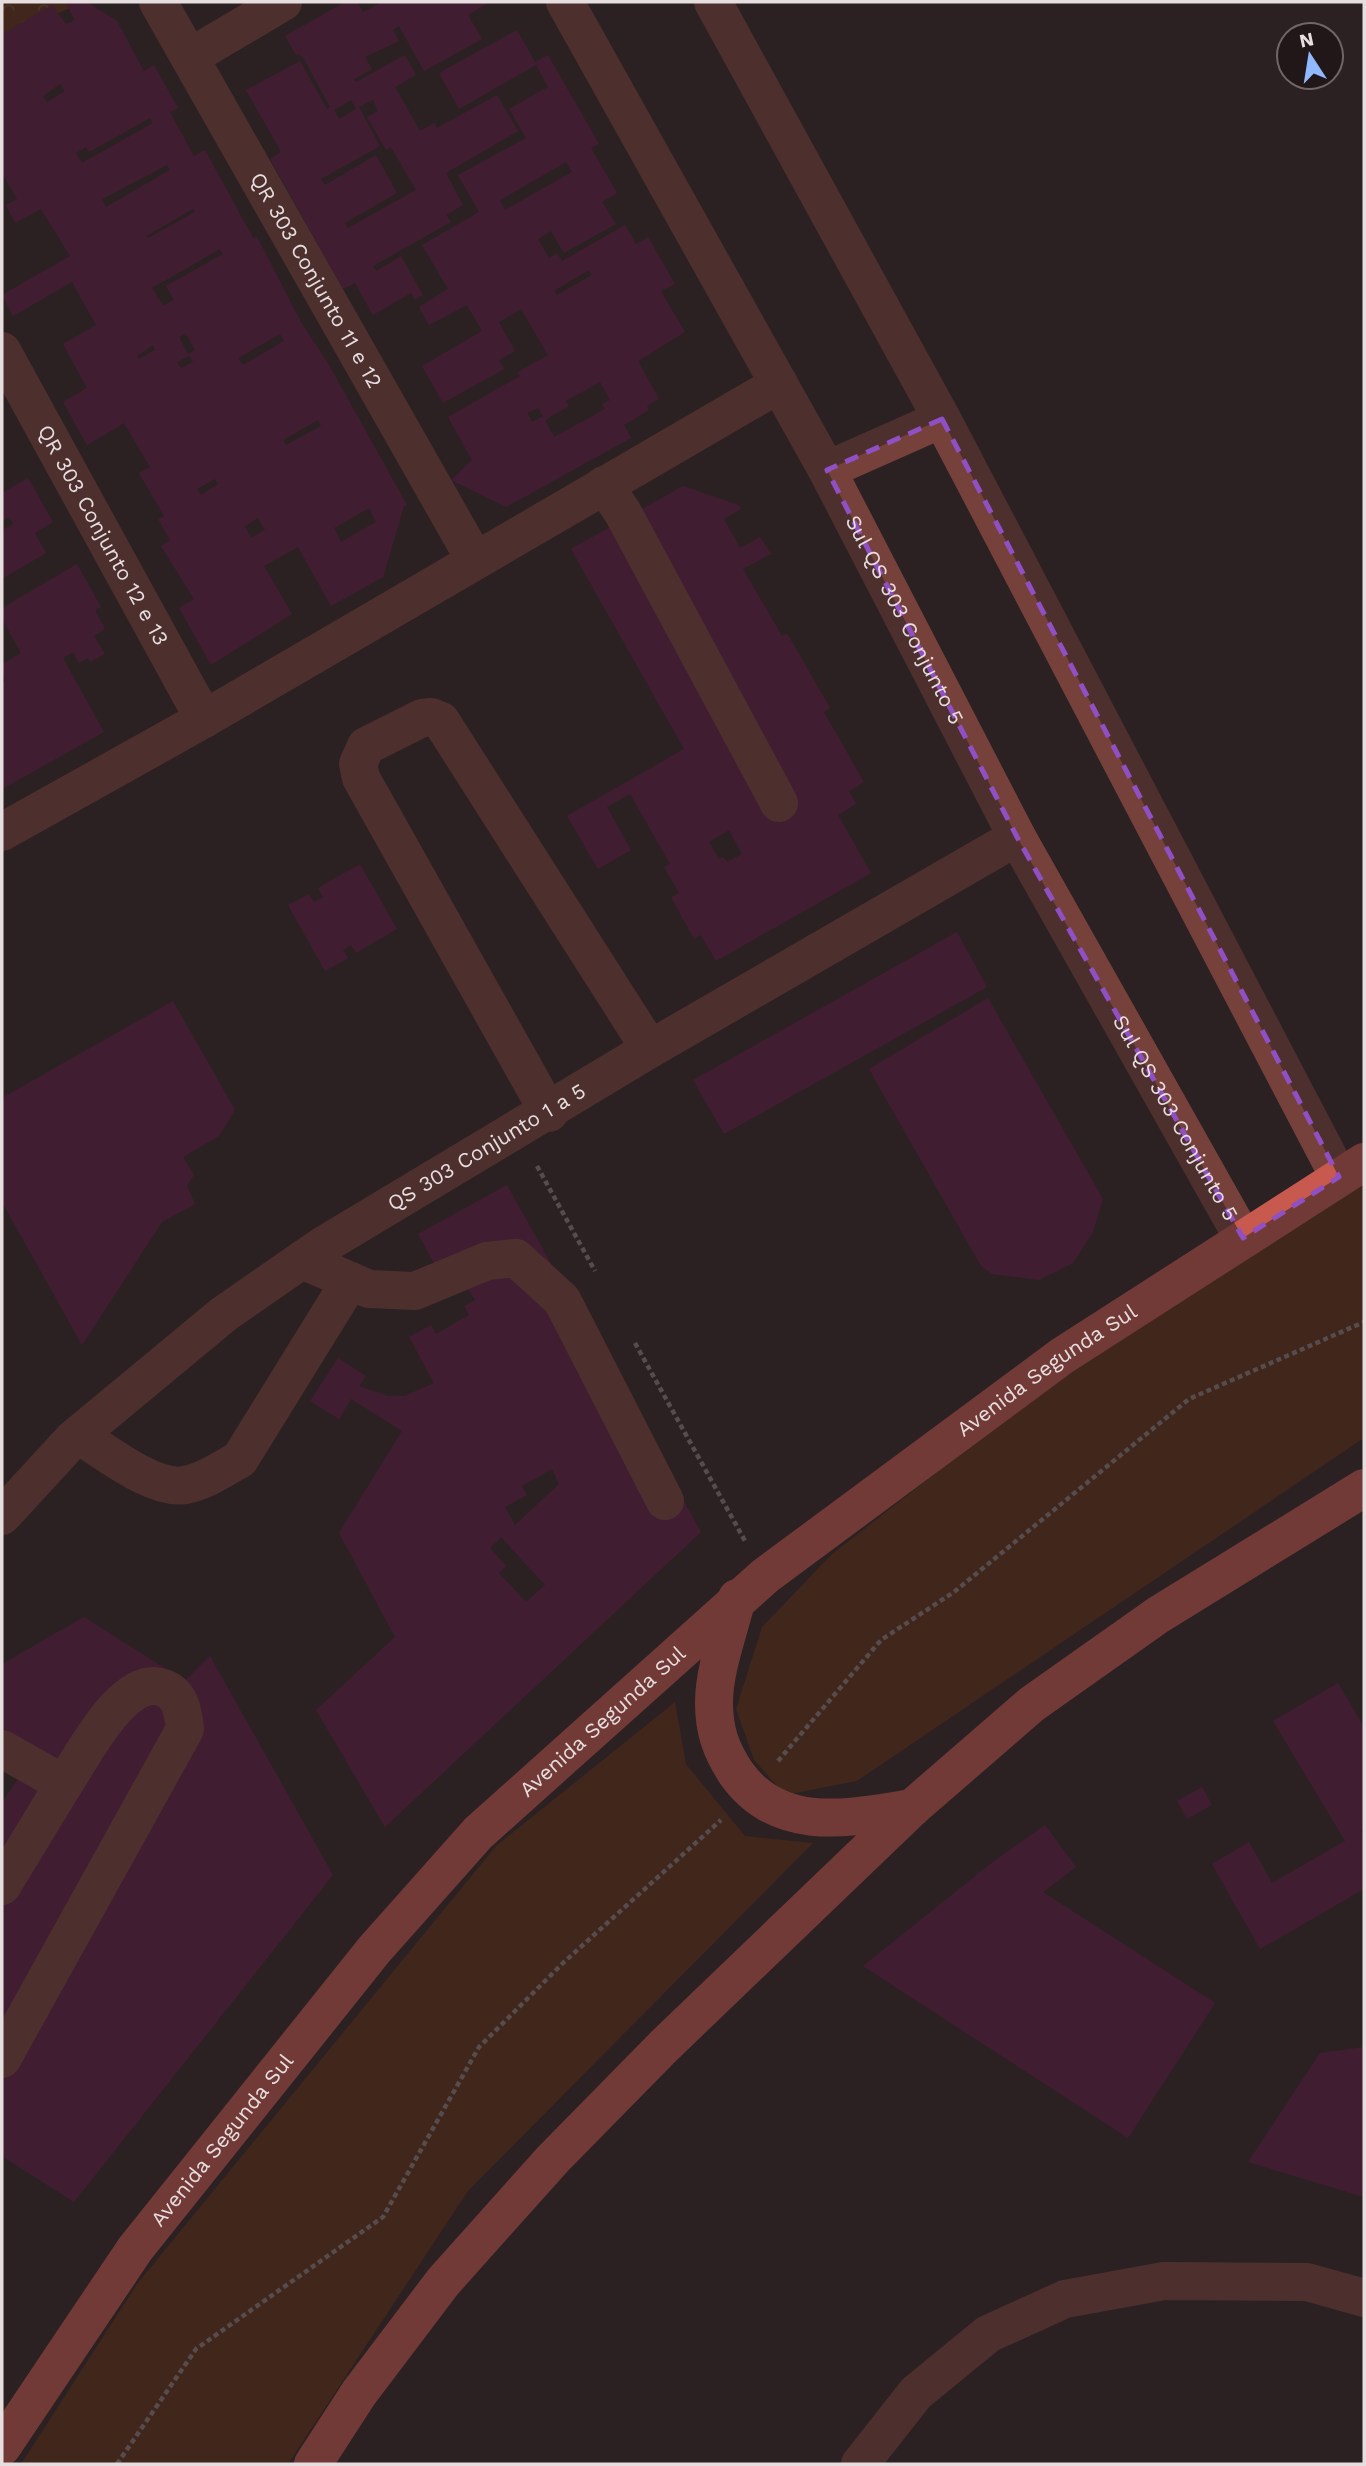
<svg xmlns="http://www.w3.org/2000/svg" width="1366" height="2466" font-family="'Work Sans',sans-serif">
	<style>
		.green { fill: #592d13 }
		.park { fill: url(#park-crowns) }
		.building { fill: #5c1a44; fill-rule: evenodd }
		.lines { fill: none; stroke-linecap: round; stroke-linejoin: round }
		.path { stroke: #8b8283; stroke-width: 4.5; stroke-dasharray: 5 3.5; stroke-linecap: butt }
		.minor { stroke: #77413b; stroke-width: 38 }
		.major { stroke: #c8594f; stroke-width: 38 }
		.marked { fill: none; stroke: #9050c5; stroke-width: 5; stroke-dasharray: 14 9; stroke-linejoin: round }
		.labels { text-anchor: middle; stroke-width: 7; stroke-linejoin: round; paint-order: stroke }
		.street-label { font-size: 21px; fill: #e6dedf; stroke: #211618 }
	</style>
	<defs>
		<pattern id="park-crowns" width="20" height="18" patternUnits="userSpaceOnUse" patternTransform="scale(1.75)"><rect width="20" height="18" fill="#592d13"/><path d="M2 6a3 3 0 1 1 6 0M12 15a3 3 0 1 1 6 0" fill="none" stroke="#714b35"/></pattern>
	</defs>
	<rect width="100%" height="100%" fill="#2b2022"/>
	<path class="green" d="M 1364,1163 L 1364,1438 L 857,1781 L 785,1795 L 754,1760 L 736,1709 L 762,1627 L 832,1554 L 1257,1223 Z
		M 675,1702 L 686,1764 L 745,1836 L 813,1843 L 468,2191 L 288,2464 L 21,2464 L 137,2284 L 496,1846 Z"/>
	<path class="park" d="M 2,2 L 83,2 L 2,39 Z"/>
	<path class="building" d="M 65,2 L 87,2 L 117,21 L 144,71 L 154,65 L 178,108 L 170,112 L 194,156 L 205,150 L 253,238 L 257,237 L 301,322 L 329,365 L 407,505 L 404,506 L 383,577 L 331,606 L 298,547 L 264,566 L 292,614 L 211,665 L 179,608 L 194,599 L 161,546 L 170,540 L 158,519 L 164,516 L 139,473 L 150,467 L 124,423 L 87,445 L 63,402 L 87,388 L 63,344 L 96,325 L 72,282 L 13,316 L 2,295 L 70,256 L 41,209 L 15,223 L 6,205 L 17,199 L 2,173 L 2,34 L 52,5 L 66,24 L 75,20 ZM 60,84 L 65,91 L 47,102 L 43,96 ZM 150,118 L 153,123 L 82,163 L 76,153 L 86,147 L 89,152 ZM 167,165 L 170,170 L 106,207 L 102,199 ZM 193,209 L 195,212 L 148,238 L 146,236 ZM 220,249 L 223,254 L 166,286 L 174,300 L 163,306 L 152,288 ZM 186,333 L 195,350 L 188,354 L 193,362 L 181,368 L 177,362 L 189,356 L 179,337 ZM 280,334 L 284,341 L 243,365 L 238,358 ZM 153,345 L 155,350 L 139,359 L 137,356 ZM 318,420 L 321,426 L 286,445 L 283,440 ZM 215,479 L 218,484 L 201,495 L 197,489 ZM 369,508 L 376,522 L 341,542 L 334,528 ZM 258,518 L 265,530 L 251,538 L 245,526 Z
		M 345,2 L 357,2 L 363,12 L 382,2 L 490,2 L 468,15 L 482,39 L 424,71 L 399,26 L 393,30 L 399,41 L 365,57 L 372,69 L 354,79 L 356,82 L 405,55 L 416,75 L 395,87 L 420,131 L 434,123 L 437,128 L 497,95 L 518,131 L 446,173 L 463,205 L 446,215 L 451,222 L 373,266 L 376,271 L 401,256 L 423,295 L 415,300 L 411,293 L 373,315 L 355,283 L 343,289 L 270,159 L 281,152 L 246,90 L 300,61 L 327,109 L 330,107 L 304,59 L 299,54 L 296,55 L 285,36 ZM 351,100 L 356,109 L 339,119 L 334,110 ZM 373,100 L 378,111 L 367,117 L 386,150 L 391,147 L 416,190 L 348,228 L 345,223 L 397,193 L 376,155 L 325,185 L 321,179 L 380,146 L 359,107 Z
		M 517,30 L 535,62 L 548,55 L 599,144 L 591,148 L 617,193 L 602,202 L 616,224 L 564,253 L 551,231 L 538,239 L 549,258 L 557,253 L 562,261 L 625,225 L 636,244 L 648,237 L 675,284 L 661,291 L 685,332 L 638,361 L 659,399 L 647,406 L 649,410 L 624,425 L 631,438 L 506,507 L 451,480 L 472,460 L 448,417 L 520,376 L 518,372 L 548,355 L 521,309 L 499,322 L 515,351 L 499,360 L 504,369 L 443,403 L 422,366 L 482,331 L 467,305 L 429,325 L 419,307 L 448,289 L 422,245 L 479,212 L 458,175 L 526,138 L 509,109 L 548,87 L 536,65 L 459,109 L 439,73 ZM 566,162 L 572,172 L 505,210 L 500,200 ZM 589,270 L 592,275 L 557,295 L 554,291 ZM 600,382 L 610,400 L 602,404 L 605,409 L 554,437 L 545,420 L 569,406 L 566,401 ZM 538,408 L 543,416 L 532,422 L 527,413 Z
		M 28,478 L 53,522 L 35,533 L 46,553 L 2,579 L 2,530 L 13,524 L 10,517 L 2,521 L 2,493 Z
		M 683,486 L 738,505 L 741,509 L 724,519 L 740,548 L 760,537 L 771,554 L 743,569 L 782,636 L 787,634 L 795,647 L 830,708 L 824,712 L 864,782 L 849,791 L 856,804 L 838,815 L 871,873 L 716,961 L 701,935 L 694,939 L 671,897 L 679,893 L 664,867 L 670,864 L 630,794 L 607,807 L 631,850 L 598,869 L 567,816 L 684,749 L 571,549 ZM 729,830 L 742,854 L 727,862 L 723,857 L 719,859 L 709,842 Z
		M 77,564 L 101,607 L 95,610 L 105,629 L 94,636 L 105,654 L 90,662 L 88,658 L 79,663 L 73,652 L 63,658 L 104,732 L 2,789 L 2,684 L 5,682 L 2,664 L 21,653 L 2,619 L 2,608 Z
		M 360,864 L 397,929 L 356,953 L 351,945 L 343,950 L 348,958 L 325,971 L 288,905 L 309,894 L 314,902 L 323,897 L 318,888 Z
		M 957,932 L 987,987 L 724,1134 L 693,1080 Z
		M 988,998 L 1103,1199 L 1093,1232 L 1073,1263 L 1039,1280 L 992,1274 L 981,1266 L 869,1069 Z
		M 173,1001 L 235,1110 L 219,1136 L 183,1157 L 194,1175 L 187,1186 L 195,1204 L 162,1222 L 82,1345 L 2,1202 L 2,1098 Z
		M 507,1185 L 701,1532 L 385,1827 L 316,1710 L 395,1637 L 339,1533 L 402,1431 L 351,1399 L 339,1419 L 310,1401 L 338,1358 L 366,1376 L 359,1386 L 388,1396 L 404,1396 L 434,1383 L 409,1337 L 431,1325 L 436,1334 L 469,1315 L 464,1306 L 475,1300 L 456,1269 L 442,1278 L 418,1234 ZM 552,1469 L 559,1484 L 515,1525 L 505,1507 L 527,1495 L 522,1486 ZM 501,1537 L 545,1585 L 526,1602 L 499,1573 L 506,1566 L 490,1548 Z
		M 84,1617 L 185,1681 L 210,1656 L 333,1875 L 74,2202 L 2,2156 L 2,1802 L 22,1774 L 2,1762 L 2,1664 Z
		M 1338,1683 L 1364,1727 L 1364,1829 L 1361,1831 L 1364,1836 L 1364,1889 L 1260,1949 L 1212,1864 L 1249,1842 L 1272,1883 L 1345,1841 L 1273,1721 Z
		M 1202,1787 L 1212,1805 L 1187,1819 L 1177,1801 Z
		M 1045,1825 L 1076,1867 L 1043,1892 L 1215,2003 L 1128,2138 L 863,1966 L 994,1861 Z
		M 1364,2047 L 1364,2197 L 1248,2162 L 1320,2053 Z"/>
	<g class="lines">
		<path class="path" d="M 537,1166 L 595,1271
			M 635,1343 L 745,1541
			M 778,1761 L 881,1640 L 954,1592 L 1189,1399 L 1364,1322
			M 117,2464 L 196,2349 L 383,2217 L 479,2047 L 563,1963 L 721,1820"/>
		<g class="minor">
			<path id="s1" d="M 158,2 L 475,560"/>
			<path id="s2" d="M 565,2 L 827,470 L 1017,837 L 1243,1238"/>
			<path d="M 713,2 L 942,419 L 1339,1177"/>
			<path d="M 190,57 L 283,2"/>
			<path id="s3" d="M 2,351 L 204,719"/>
			<path d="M 827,470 L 942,419"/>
			<path d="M 604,485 L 623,513 L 779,803"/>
			<path d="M 2,832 L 204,719 L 779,384"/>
			<path d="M 549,1113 L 361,778 L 358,764 L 366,746 L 422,718 L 431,717 L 441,721 L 650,1049"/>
			<path d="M 302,1260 L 369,1289 L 415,1291 L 487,1261 L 516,1258 L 562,1300 L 665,1501"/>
			<path d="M 78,1435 C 105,1451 154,1491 185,1485 C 205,1481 223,1469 240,1459 L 350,1281"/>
			<path id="s4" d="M 2,1516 L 72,1440 L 224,1314 L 322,1246 L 650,1049 L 1017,837"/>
			<path d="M 2,1749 L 64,1784 L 2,1886"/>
			<path d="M 2,2059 L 185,1729 C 183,1712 181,1695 164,1688 C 124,1672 83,1756 64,1784"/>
			<path d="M 860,2464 L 916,2393 L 988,2334 L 1065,2299 L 1164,2281 L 1307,2282 L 1364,2298"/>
		</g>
		<g class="major">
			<path d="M 737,1598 C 729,1631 714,1669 714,1703 C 714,1731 721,1750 736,1773 C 779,1834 849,1818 912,1808"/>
			<path id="s5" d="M 2,2447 L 135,2249 L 374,1950 L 478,1833 L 765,1576 L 1062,1356 L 1364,1162"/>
			<path d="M 313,2464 L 359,2393 L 443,2282 L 553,2159 L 664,2046 L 912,1808 L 1032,1704 L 1158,1615 L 1364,1488"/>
		</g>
	</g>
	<path d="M0 0H1366V2466H0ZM 942,419 L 1339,1177 L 1243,1238 L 1017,837 L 827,470 Z" fill="#2b2022" fill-opacity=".55" fill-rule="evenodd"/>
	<path class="marked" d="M 942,419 L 1339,1177 L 1243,1238 L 1017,837 L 827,470 Z"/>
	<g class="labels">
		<g class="street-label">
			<text dy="7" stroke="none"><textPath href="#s1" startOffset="320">QR 303 Conjunto 11 e 12</textPath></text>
			<text dy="7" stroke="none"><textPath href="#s3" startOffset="210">QR 303 Conjunto 12 e 13</textPath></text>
			<text dy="7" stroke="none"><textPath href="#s2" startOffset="705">Sul QS 303 Conjunto 5</textPath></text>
			<text dy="7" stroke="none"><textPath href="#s2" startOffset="1272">Sul QS 303 Conjunto 5</textPath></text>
			<text dy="7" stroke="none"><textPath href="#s4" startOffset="612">QS 303 Conjunto 1 a 5</textPath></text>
			<text dy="7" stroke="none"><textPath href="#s5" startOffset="1512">Avenida Segunda Sul</textPath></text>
			<text dy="7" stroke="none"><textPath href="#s5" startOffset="945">Avenida Segunda Sul</textPath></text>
			<text dy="7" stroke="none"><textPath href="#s5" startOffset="378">Avenida Segunda Sul</textPath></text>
		</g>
	</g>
	<rect width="1366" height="2466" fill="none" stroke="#e6dedf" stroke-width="7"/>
	<g transform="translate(1310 56) rotate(348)"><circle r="33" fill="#211618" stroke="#706668" stroke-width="2"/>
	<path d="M0-5L12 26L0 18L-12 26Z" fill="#91b8fd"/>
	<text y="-10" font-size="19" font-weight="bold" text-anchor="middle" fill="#e6dedf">N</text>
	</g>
</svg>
